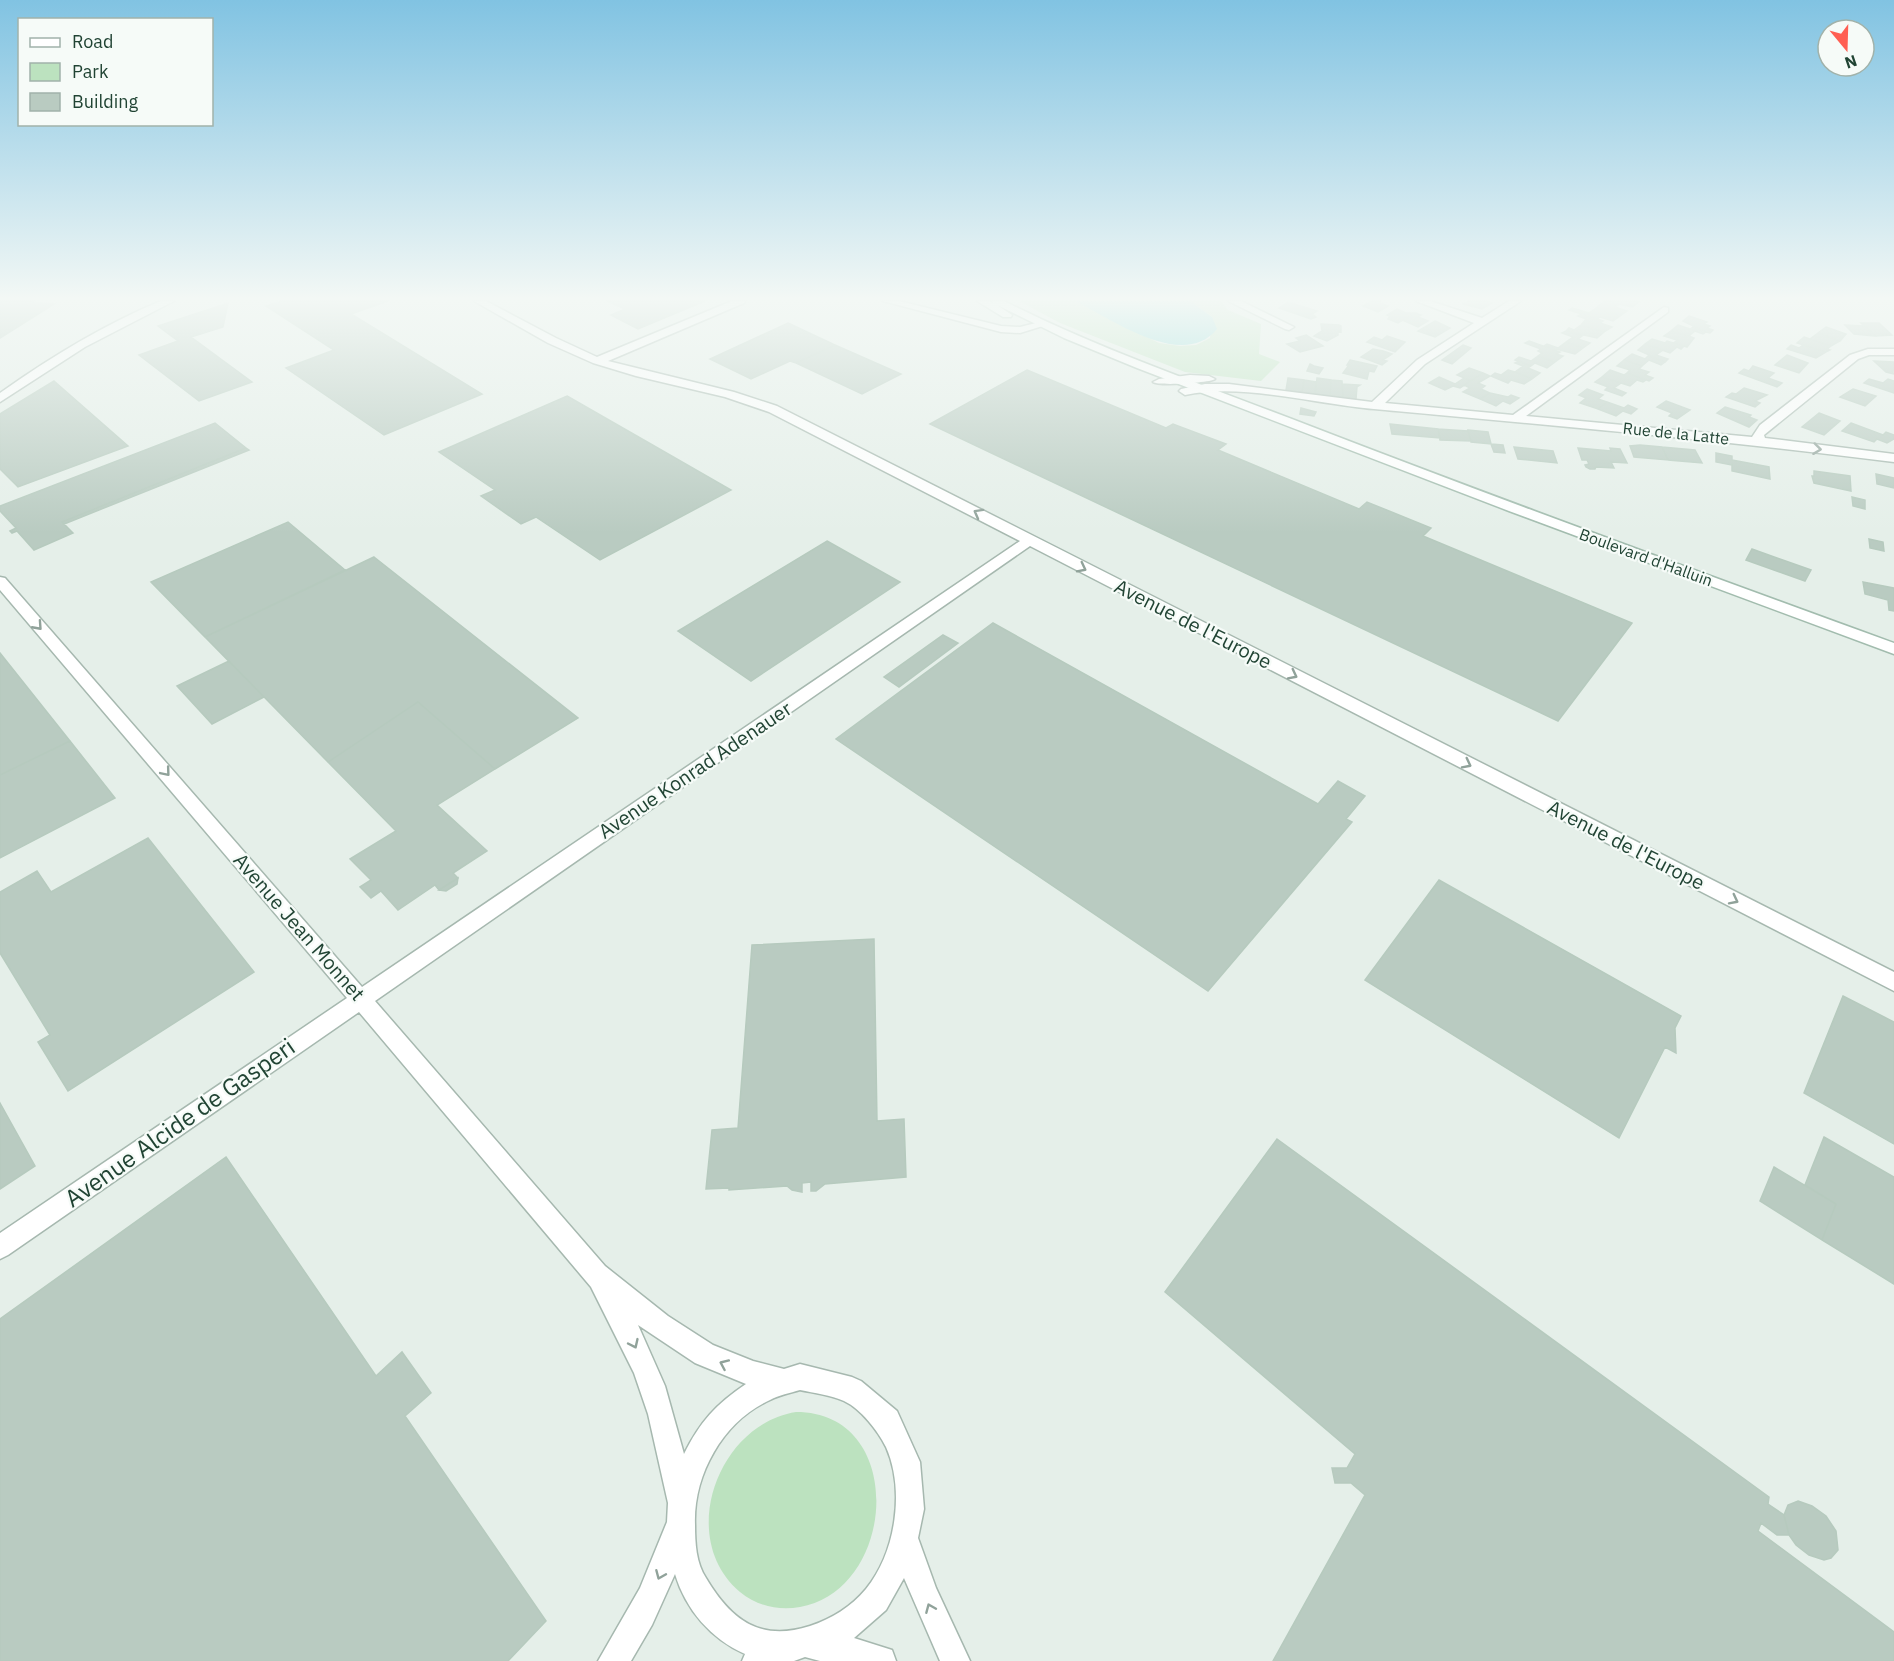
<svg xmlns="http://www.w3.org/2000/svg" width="1894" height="1661" font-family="'IBM Plex Sans',sans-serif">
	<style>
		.green { fill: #bce2bf }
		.water { fill: #88d9d8 }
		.building { fill: #b9cbc1; stroke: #b6cabe; stroke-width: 1.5 }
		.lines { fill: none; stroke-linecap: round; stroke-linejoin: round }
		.minor-casing { stroke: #a6b8af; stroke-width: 3 }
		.secondary-casing { stroke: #a2bcae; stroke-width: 3 }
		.minor { fill: #fff; fill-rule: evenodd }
		.secondary { fill: #fff; fill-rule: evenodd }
		.oneway { stroke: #90a29a }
		.labels { text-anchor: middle; stroke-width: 4.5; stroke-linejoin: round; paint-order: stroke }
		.far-street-label { font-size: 16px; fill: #214434; stroke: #f6fbf8 }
		.street-label { font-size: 20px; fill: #214434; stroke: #f6fbf8 }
		.near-street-label { font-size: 24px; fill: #214434; stroke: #f6fbf8 }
	</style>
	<rect width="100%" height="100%" fill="#e5efe9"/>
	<path class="green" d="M 1019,301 L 1075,301 L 1159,343 L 1180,346 L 1196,345 L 1210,338 L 1212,317 L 1190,301 L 1221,301 L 1228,310 L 1261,324 L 1259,354 L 1280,362 L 1261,381 L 1185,372 L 1060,323 Z
		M 796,1412 C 908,1412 897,1590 800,1607 C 779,1611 757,1606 740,1592 C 676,1538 718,1424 796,1412 Z"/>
	<path class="water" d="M 1075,301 L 1190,301 L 1212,317 L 1217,329 C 1183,371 1112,319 1075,301 Z"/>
	<path class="building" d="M 0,301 L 34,301 L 32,302 L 54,304 L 0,338 Z
		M 282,301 L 388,301 L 351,314 L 482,394 L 384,435 L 286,368 L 334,350 L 266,306 Z
		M 607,301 L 705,301 L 638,329 L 611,315 L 625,309 Z
		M 1372,301 L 1381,301 L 1379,302 L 1388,306 L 1378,312 L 1363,306 Z
		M 1469,301 L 1486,301 L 1492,303 L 1482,309 L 1463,304 Z
		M 1605,301 L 1618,305 L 1615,307 L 1627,311 L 1620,316 L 1596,308 Z
		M 1605,301 L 1635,301 L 1639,302 L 1632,307 Z
		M 1288,302 L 1317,311 L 1312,314 L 1316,317 L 1311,319 L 1279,308 Z
		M 228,303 L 223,327 L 191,337 L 252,382 L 199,401 L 139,355 L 178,341 L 158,326 Z
		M 1572,308 L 1589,313 L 1596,308 L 1620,316 L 1613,321 L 1600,317 L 1597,319 L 1569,310 Z
		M 1397,309 L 1406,313 L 1415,313 L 1398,323 L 1388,319 L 1390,316 L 1387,315 Z
		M 1415,313 L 1421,315 L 1418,317 L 1428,321 L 1418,327 L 1402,320 Z
		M 1582,314 L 1603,321 L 1600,323 L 1612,327 L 1604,332 L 1581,325 L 1586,319 L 1578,316 Z
		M 1689,316 L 1707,322 L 1704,324 L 1710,326 L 1707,328 L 1713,330 L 1710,333 L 1706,332 L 1683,321 Z
		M 1435,321 L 1450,328 L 1435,337 L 1418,331 Z
		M 788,323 L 835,345 L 796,363 L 790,361 L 751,379 L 710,359 Z
		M 1861,323 L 1879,323 L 1892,335 L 1875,336 Z
		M 1321,324 L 1339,325 L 1341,326 L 1341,332 L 1338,331 L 1338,335 L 1327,341 L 1314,336 L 1322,331 Z
		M 1581,325 L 1604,332 L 1597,338 L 1566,331 L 1569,328 L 1574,330 Z
		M 1678,325 L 1690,329 L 1693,327 L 1706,332 L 1703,334 L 1695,331 L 1689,336 L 1671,331 Z
		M 1845,325 L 1864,326 L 1875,336 L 1854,334 Z
		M 1826,327 L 1846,334 L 1840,341 L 1818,333 Z
		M 1566,331 L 1582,336 L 1578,339 L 1590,343 L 1583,348 L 1566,342 L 1573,337 L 1562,333 Z
		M 1671,331 L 1689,336 L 1694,338 L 1687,347 L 1684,346 L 1674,343 L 1677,340 L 1664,336 Z
		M 1818,333 L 1840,341 L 1831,346 L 1810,339 Z
		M 1306,335 L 1323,346 L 1300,352 L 1287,344 L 1300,341 L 1296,338 Z
		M 1387,336 L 1405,342 L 1395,352 L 1367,342 L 1374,337 L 1382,340 Z
		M 1804,337 L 1831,346 L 1827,349 L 1830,350 L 1826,352 L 1797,343 Z
		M 1652,339 L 1665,343 L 1667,341 L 1684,346 L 1681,349 L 1677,347 L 1670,353 L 1645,344 Z
		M 1529,341 L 1560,352 L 1556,354 L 1563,356 L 1555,362 L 1538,356 L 1542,353 L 1538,351 L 1541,349 L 1525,343 Z
		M 1566,342 L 1583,348 L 1575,354 L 1544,346 L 1547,344 L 1558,348 Z
		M 1645,344 L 1663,350 L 1656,355 L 1668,359 L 1665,362 L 1638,350 Z
		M 835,345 L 901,374 L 862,394 L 796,363 Z
		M 1463,345 L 1471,348 L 1452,364 L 1442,360 Z
		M 1791,345 L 1799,348 L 1803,345 L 1826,352 L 1816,358 L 1787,349 Z
		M 1373,349 L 1383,351 L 1392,354 L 1383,360 L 1387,361 L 1382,365 L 1361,357 Z
		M 1632,354 L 1645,359 L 1648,356 L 1665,362 L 1661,365 L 1649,360 L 1642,366 L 1624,360 Z
		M 1787,355 L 1808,363 L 1799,373 L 1775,365 Z
		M 1538,356 L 1555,362 L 1547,368 L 1535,363 L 1531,366 L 1515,360 L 1519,357 L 1531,361 Z
		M 1350,360 L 1377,366 L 1374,372 L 1369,371 L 1367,379 L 1343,373 L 1349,365 L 1347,365 Z
		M 1624,360 L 1642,366 L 1639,369 L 1649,372 L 1645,375 L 1653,378 L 1649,381 L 1627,373 L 1630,370 L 1617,366 Z
		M 1519,361 L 1531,366 L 1528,368 L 1540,373 L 1532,379 L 1515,372 L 1523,366 L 1515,363 Z
		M 1874,361 L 1894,362 L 1894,371 L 1892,371 L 1894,374 L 1886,372 Z
		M 1310,364 L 1314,366 L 1323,368 L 1319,374 L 1307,371 Z
		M 1753,366 L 1774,373 L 1768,378 L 1782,383 L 1777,387 L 1739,373 L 1744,369 L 1749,371 Z
		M 1469,368 L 1483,373 L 1471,381 L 1457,375 Z
		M 1027,370 L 1166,428 L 1173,424 L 1226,444 L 1218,450 L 1359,509 L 1367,502 L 1431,528 L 1423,536 L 1632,623 L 1558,721 L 930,424 Z
		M 1508,370 L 1515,372 L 1532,379 L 1524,384 L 1511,380 L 1508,383 L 1491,376 L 1495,373 L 1501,375 Z
		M 1610,370 L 1624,375 L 1627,373 L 1646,380 L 1643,382 L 1637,380 L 1630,386 L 1602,377 Z
		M 1483,373 L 1490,376 L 1478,383 L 1485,386 L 1481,389 L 1490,393 L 1480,399 L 1463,392 L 1470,388 L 1464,385 Z
		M 1439,377 L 1455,384 L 1464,378 L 1471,381 L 1460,388 L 1453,386 L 1445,390 L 1429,383 Z
		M 1602,377 L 1621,383 L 1614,388 L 1626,393 L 1622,396 L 1605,390 L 1608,387 L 1595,382 Z
		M 1288,378 L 1304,380 L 1302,392 L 1286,390 Z
		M 1317,378 L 1331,380 L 1330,396 L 1315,394 Z
		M 1869,379 L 1883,383 L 1888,379 L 1894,381 L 1894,393 L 1864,383 Z
		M 1304,380 L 1316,382 L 1315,394 L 1302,392 Z
		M 1331,380 L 1342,381 L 1343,397 L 1330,396 Z
		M 54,381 L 128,446 L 18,487 L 0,469 L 0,414 Z
		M 1342,384 L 1360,385 L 1357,387 L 1356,399 L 1343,397 Z
		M 1744,388 L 1767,395 L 1755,401 L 1760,403 L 1755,407 L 1726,397 L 1732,393 L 1736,394 Z
		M 1587,389 L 1603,395 L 1598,399 L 1607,402 L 1598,409 L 1580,403 L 1586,398 L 1579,395 Z
		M 1853,389 L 1876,396 L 1865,406 L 1840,397 Z
		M 1490,393 L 1508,397 L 1511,395 L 1519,398 L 1510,404 L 1503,401 L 1496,406 L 1480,399 Z
		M 567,396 L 656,447 L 731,490 L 600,560 L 536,517 L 521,524 L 481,496 L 495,490 L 439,452 Z
		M 1666,401 L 1690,410 L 1677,419 L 1669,416 L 1672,413 L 1657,407 Z
		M 1607,402 L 1624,408 L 1628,405 L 1637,409 L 1631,414 L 1623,411 L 1616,416 L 1598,409 Z
		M 1725,407 L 1751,415 L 1749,417 L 1757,420 L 1749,427 L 1717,413 Z
		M 1301,408 L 1316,412 L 1314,416 L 1300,414 Z
		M 1819,413 L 1840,421 L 1824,435 L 1802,427 Z
		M 215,423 L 246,448 L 62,522 L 73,533 L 34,550 L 17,531 L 12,533 L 10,531 L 16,528 L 0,511 L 0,506 Z
		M 1851,423 L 1883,435 L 1886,432 L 1894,435 L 1894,439 L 1887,443 L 1877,439 L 1874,442 L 1842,431 Z
		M 1390,424 L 1438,429 L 1440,438 L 1392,434 Z
		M 1438,429 L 1468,431 L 1471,441 L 1440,440 Z
		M 1468,430 L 1488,432 L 1491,444 L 1471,442 Z
		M 1491,444 L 1503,445 L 1505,453 L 1494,452 Z
		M 1640,445 L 1662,447 L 1668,460 L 1634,457 L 1630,446 Z
		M 1514,447 L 1553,451 L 1557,463 L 1518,459 Z
		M 1662,447 L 1695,450 L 1702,463 L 1668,460 Z
		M 246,448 L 249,450 L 64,524 L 62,522 Z
		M 1578,448 L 1611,451 L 1610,448 L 1620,449 L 1627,463 L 1611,462 L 1614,468 L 1596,467 L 1595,469 L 1590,469 L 1586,467 L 1585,465 L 1589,464 L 1587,460 L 1582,460 Z
		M 1716,453 L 1732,456 L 1732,460 L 1769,467 L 1770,479 L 1732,471 L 1732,465 L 1716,462 Z
		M 1814,471 L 1850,476 L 1851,491 L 1814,483 L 1812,476 L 1814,476 Z
		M 1876,474 L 1894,478 L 1894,488 L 1877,484 Z
		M 1852,497 L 1865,500 L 1865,509 L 1853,506 Z
		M 288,522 L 345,570 L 205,637 L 151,582 Z
		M 1869,539 L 1883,542 L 1884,551 L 1870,548 Z
		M 827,541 L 900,582 L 751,681 L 678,631 Z
		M 1752,549 L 1811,570 L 1805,581 L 1746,560 Z
		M 374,557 L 578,718 L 495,769 L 418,702 L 328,762 L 205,637 Z
		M 1863,582 L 1894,588 L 1894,611 L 1889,610 L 1888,600 L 1865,594 Z
		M 993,623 L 1318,804 L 1338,781 L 1365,796 L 1346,819 L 1352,822 L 1208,991 L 836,739 Z
		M 943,635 L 958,643 L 899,687 L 884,677 Z
		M 0,653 L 70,741 L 0,775 Z
		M 229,661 L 264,697 L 212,724 L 177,686 Z
		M 418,702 L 495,769 L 437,805 L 487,851 L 453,873 L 458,878 L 439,890 L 435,885 L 398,910 L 381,891 L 371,898 L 360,887 L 371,880 L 350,859 L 396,831 L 328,762 Z
		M 70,741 L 115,798 L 0,858 L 0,775 Z
		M 148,838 L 254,972 L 68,1091 L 38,1042 L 50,1035 L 0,953 L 0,892 L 37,871 L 51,892 Z
		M 458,878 L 457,884 L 446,891 L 439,890 Z
		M 1439,880 L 1681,1016 L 1675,1028 L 1676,1053 L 1665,1047 L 1619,1138 L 1365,980 Z
		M 874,939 L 877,1121 L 904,1119 L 906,1177 L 825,1184 L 816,1191 L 811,1191 L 811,1182 L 802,1183 L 802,1192 L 792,1190 L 787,1186 L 729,1190 L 729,1188 L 706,1189 L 712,1130 L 738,1128 L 752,945 Z
		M 1843,996 L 1894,1022 L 1894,1144 L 1804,1093 Z
		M 0,1103 L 35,1166 L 0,1189 Z
		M 1824,1137 L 1894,1177 L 1894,1284 L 1822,1240 L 1836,1204 L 1805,1185 Z
		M 1277,1139 L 1769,1497 L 1768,1504 L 1784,1515 L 1789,1535 L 1777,1535 L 1761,1523 L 1758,1531 L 1894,1632 L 1894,1661 L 1273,1661 L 1365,1495 L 1351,1483 L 1335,1483 L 1332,1468 L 1347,1468 L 1355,1454 L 1165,1292 Z
		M 226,1157 L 376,1376 L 402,1352 L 431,1393 L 405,1416 L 546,1621 L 508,1661 L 0,1661 L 0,1319 Z
		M 1774,1167 L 1836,1204 L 1822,1240 L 1760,1201 Z
		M 1798,1501 L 1812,1506 L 1826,1516 L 1836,1531 L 1838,1550 L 1831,1558 L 1824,1560 L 1809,1555 L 1796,1545 L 1789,1535 L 1784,1515 L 1788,1505 Z"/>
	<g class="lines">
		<g class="minor-casing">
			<path id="minor" d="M 161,301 L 174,301 L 85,347 L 0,402 L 0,393 C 51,357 103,325 161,301 Z
				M 474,301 L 486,301 L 556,338 L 597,357 L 732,301 L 745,301 L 744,303 L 608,361 L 734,392 L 777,406 L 1894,972 L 1894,991 L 1030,546 L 375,1001 L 605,1266 L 668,1316 L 713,1345 L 753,1361 L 784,1369 L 800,1364 L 852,1377 L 861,1381 L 897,1411 L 920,1462 L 924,1509 L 918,1538 L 936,1588 L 970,1661 L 940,1661 L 904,1578 L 886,1610 L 854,1638 L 892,1650 L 896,1661 L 820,1661 L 805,1657 L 794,1661 L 742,1661 L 745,1654 C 711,1639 686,1610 675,1574 L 652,1625 L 631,1661 L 598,1661 L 640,1588 L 667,1522 L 668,1503 L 648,1414 L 634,1373 L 591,1287 L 359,1012 L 8,1255 L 0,1259 L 0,1233 L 347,998 L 0,590 L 0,577 L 5,578 L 362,987 L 1020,541 L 769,412 L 725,397 L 636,376 L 593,363 L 548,343 ZM 638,1325 L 695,1363 L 746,1384 C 716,1404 700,1422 684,1454 L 665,1386 ZM 800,1390 C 814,1393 831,1395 844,1401 C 861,1409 878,1431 886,1447 C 905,1490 896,1552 866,1589 C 851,1607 831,1619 810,1626 C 760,1642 731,1620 706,1578 C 696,1563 695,1543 695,1525 C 693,1475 723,1421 770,1400 C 779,1395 790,1393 800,1390 Z
				M 883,301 L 899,301 L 1001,326 L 1020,327 L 1044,321 L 1049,324 L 1020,333 L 1001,332 Z
				M 1228,301 L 1241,301 L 1294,327 L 1289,330 L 1285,329 Z
				M 1416,301 L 1430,301 L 1482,318 L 1509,301 L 1521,301 L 1425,364 L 1385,403 L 1513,415 L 1664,307 L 1668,308 L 1668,312 L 1526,416 L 1752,437 L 1760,425 L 1850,355 L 1868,349 L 1894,349 L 1894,355 L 1869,355 L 1858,359 L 1764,435 L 1765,438 L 1894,454 L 1894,462 C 1721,440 1548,425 1374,409 C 1315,404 1243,383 1185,395 L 1179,391 L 1181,389 L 1205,384 L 1229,384 L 1372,402 L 1417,360 L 1474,323 Z
				M 1190,375 L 1209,376 L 1215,379 C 1210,383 1158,386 1153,382 L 1159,379 Z"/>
		</g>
		<g class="secondary-casing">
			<path id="secondary" d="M 977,301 L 989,301 L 993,303 L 992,301 L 1004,301 C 1103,351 1207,386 1310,426 C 1504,501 1699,572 1894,643 L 1894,654 L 1509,511 L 1137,368 L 1064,338 L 997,305 L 1012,315 L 1011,317 L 1003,317 Z"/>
		</g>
		<use href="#minor" class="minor"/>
		<use href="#secondary" class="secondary"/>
	</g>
	<defs><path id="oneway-chevron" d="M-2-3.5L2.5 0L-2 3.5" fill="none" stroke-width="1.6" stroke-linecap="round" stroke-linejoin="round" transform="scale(1.5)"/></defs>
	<g class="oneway">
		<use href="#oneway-chevron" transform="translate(1817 449) rotate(7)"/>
		<use href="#oneway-chevron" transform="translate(978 513) rotate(-151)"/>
		<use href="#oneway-chevron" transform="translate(1082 568) rotate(27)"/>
		<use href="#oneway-chevron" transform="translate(38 626) rotate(48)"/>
		<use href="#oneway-chevron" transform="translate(1293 675) rotate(27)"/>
		<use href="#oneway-chevron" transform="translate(1467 764) rotate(27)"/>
		<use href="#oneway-chevron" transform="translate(166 772) rotate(50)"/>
		<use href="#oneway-chevron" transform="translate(1734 900) rotate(27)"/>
		<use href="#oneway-chevron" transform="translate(634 1344) rotate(65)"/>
		<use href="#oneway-chevron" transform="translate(724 1364) rotate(-156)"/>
		<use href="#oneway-chevron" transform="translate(660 1575) rotate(113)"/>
		<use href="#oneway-chevron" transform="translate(930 1608) rotate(-113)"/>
	</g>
	<linearGradient id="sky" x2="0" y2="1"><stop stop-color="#81c3e2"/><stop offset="0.56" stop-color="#f3f8f5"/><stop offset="1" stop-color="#f3f8f5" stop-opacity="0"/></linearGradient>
	<rect width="1894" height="533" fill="url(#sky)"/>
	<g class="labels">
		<g class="far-street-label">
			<text transform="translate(1676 433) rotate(6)" y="6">Rue de la Latte</text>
			<text transform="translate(1646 557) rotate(20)" y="6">Boulevard d'Halluin</text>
		</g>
		<g class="street-label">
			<text transform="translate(1193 624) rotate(27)" y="7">Avenue de l'Europe</text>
			<text transform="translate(695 770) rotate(-34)" y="7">Avenue Konrad Adenauer</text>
			<text transform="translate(1626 845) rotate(27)" y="7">Avenue de l'Europe</text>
			<text transform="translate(299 927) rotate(49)" y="7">Avenue Jean Monnet</text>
		</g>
		<g class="near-street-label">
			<text transform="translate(180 1123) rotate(-35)" y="8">Avenue Alcide de Gasperi</text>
		</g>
	</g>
	<rect x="18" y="18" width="195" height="108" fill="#f6fbf8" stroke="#a1b2aa" stroke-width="1.5"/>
	<rect x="30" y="38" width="30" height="9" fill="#ffffff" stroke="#a1b2aa" stroke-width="1.5"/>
	<text x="72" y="48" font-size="18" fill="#214434">Road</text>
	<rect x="30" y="63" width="30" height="18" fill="#bce2bf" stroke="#a1b2aa" stroke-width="1.5"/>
	<text x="72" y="78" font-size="18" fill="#214434">Park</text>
	<rect x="30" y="93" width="30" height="18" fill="#b9cbc1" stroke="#a1b2aa" stroke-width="1.5"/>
	<text x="72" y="108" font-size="18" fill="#214434">Building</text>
	<g transform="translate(1846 48) rotate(161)"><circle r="28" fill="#f6fbf8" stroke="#a1b2aa" stroke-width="1.5"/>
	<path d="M0-4.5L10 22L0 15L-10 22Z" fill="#ff5f53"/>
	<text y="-9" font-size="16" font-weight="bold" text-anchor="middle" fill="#214434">N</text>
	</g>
</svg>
